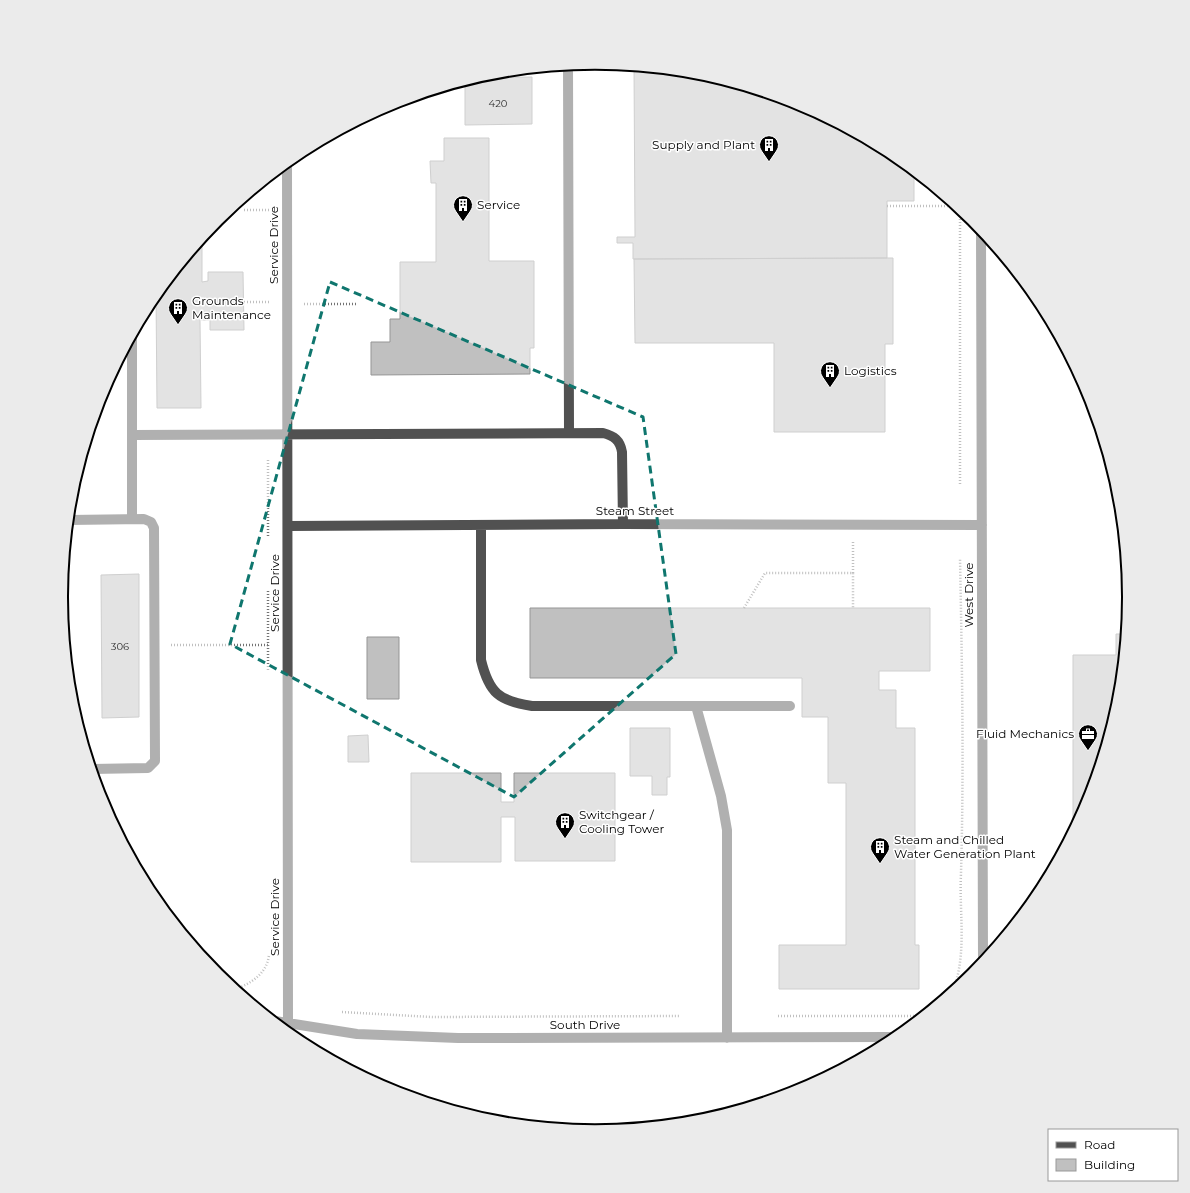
<svg xmlns="http://www.w3.org/2000/svg" width="1190" height="1193" font-family="Montserrat,sans-serif">
	<style>
		.forest { fill: url(#forest-crowns) }
		.building { fill: #c0c0c0; stroke: #959595 }
		.lines { fill: none; stroke-linecap: round; stroke-linejoin: round }
		.path { stroke: #737373; stroke-width: 2.5; stroke-dasharray: 1 2; stroke-linecap: butt }
		.minor { stroke: #515151; stroke-width: 10 }
		.marked { fill: none; stroke: #0f766e; stroke-width: 3; stroke-dasharray: 8 5; stroke-linejoin: round }
		.labels { text-anchor: middle; stroke-width: 3; stroke-linejoin: round; paint-order: stroke }
		.number-label { font-size: 10px; fill: #303030 }
		.poi-label { font-size: 12px; fill: #000; stroke: #fff; text-anchor: start }
		.street-label { font-size: 12px; fill: #000; stroke: #fff }
		.rim { fill: none; stroke: #000; stroke-width: 2 }
	</style>
	<defs>
		<pattern id="forest-crowns" width="20" height="18" patternUnits="userSpaceOnUse"><rect width="20" height="18" fill="#d8d8d8"/><path d="M2 6a3 3 0 1 1 6 0M12 15a3 3 0 1 1 6 0" fill="none" stroke="#b8b8b8"/></pattern>
	</defs>
	<rect width="100%" height="100%" fill="#fff"/>
	<path class="forest" d="M 672,1123 L 595,1130 L 550,1126 Z"/>
	<path class="building" d="M 634,66 L 699,73 L 800,103 L 892,153 L 914,171 L 914,201 L 887,201 L 887,258 L 633,259 L 633,243 L 617,243 L 617,237 L 635,237 Z
		M 532,77 L 532,124 L 465,125 L 465,81 L 473,78 Z
		M 444,138 L 489,138 L 489,261 L 534,261 L 534,348 L 530,348 L 530,374 L 371,375 L 371,342 L 390,342 L 390,319 L 400,319 L 400,262 L 436,262 L 436,183 L 431,183 L 430,161 L 444,161 Z
		M 202,238 L 202,282 L 208,281 L 208,272 L 243,272 L 244,330 L 210,330 L 210,320 L 200,320 L 201,408 L 157,408 L 156,293 Z
		M 887,258 L 893,258 L 893,344 L 885,344 L 885,432 L 774,432 L 774,343 L 635,343 L 634,259 Z
		M 139,574 L 139,717 L 102,718 L 101,575 Z
		M 530,608 L 930,608 L 930,671 L 879,671 L 879,690 L 896,690 L 896,728 L 915,728 L 915,945 L 919,945 L 919,989 L 779,989 L 779,945 L 846,945 L 846,783 L 828,783 L 828,717 L 802,717 L 802,678 L 530,678 Z
		M 1116,634 L 1125,634 L 1119,701 L 1088,801 L 1075,826 L 1073,826 L 1073,655 L 1116,655 Z
		M 367,637 L 399,637 L 399,699 L 367,699 Z
		M 630,728 L 670,728 L 670,777 L 667,777 L 667,795 L 652,795 L 652,776 L 630,776 Z
		M 368,735 L 369,762 L 348,762 L 348,736 Z
		M 411,773 L 501,773 L 501,802 L 514,802 L 514,773 L 615,773 L 615,861 L 515,861 L 515,817 L 501,817 L 501,862 L 411,862 Z"/>
	<g class="lines">
		<path class="path" d="M 887,206 L 957,206
			M 244,210 L 270,210
			M 244,302 L 271,302
			M 304,304 L 356,304
			M 268,460 L 268,536
			M 960,484 L 960,209
			M 853,542 L 853,573
			M 268,591 L 268,670
			M 744,608 L 765,573 L 853,573 L 853,608
			M 1123,634 L 1123,579 L 1127,579
			M 171,645 L 270,645
			M 236,989 C 252,983 267,973 269,955
			M 954,989 C 967,949 959,914 961,873 C 964,768 962,663 960,558
			M 342,1012 L 432,1017 L 679,1016
			M 778,1016 L 922,1016"/>
		<path class="minor" d="M 568,65 L 569,433
			M 287,162 L 288,1024
			M 981,230 L 983,961
			M 132,336 L 132,435 L 603,433 C 614,436 620,440 622,452 L 623,524
			M 132,435 L 132,519
			M 69,520 L 144,519 L 151,522 L 154,528 L 155,761 L 148,768 L 92,769
			M 481,525 L 481,660 C 489,693 499,701 532,706 L 790,706
			M 288,526 L 623,524 L 982,525
			M 696,706 L 721,796 L 727,830 L 727,1038
			M 275,1021 L 357,1034 L 458,1038 L 896,1037"/>
	</g>
	<path d="M0 0H1190V1193H0ZM 330,282 L 643,417 L 676,654 L 514,797 L 230,644 Z" fill="#fff" fill-opacity=".55" fill-rule="evenodd"/>
	<path class="marked" d="M 330,282 L 643,417 L 676,654 L 514,797 L 230,644 Z"/>
	<defs>
		<g id="building-pin" transform="scale(1)"><path d="M0 17L-7.5 6A9.5 9.5 0 1 1 7.5 6Z" fill="#000" stroke="#fff"/><path d="M-4-6H4V6H1V3H-1V6H-4ZM-2.5-4.3h1.7v1.8h-1.7ZM.8-4.3h1.7v1.8H.8ZM-2.5-1h1.7V.8h-1.7ZM.8-1h1.7V.8H.8Z" fill="#fff"/></g>
		<g id="office-pin" transform="scale(1)"><path d="M0 17L-7.5 6A9.5 9.5 0 1 1 7.5 6Z" fill="#000" stroke="#fff"/><path d="M-6-3h4V-5.5h4V-3h4V5H-6ZM-1-4.5V-3h2v-1.5ZM-6 0V1H6V0Z" fill="#fff"/></g>
	</defs>
	<g fill-rule="evenodd">
		<use href="#building-pin" x="769" y="145"/>
		<use href="#building-pin" x="463" y="205"/>
		<use href="#building-pin" x="178" y="308"/>
		<use href="#building-pin" x="830" y="371"/>
		<use href="#office-pin" x="1088" y="734"/>
		<use href="#building-pin" x="565" y="822"/>
		<use href="#building-pin" x="880" y="847"/>
	</g>
	<g class="labels">
		<g class="number-label">
			<text x="498" y="107">420</text>
			<text x="120" y="650">306</text>
		</g>
		<g class="poi-label">
			<text x="755" y="149" text-anchor="end">Supply and Plant</text>
			<text x="477" y="209">Service</text>
			<text x="192" y="305">Grounds<tspan x="192" dy="14">Maintenance</tspan></text>
			<text x="844" y="375">Logistics</text>
			<text x="1074" y="738" text-anchor="end">Fluid Mechanics</text>
			<text x="579" y="819">Switchgear /<tspan x="579" dy="14">Cooling Tower</tspan></text>
			<text x="894" y="844">Steam and Chilled<tspan x="894" dy="14">Water Generation Plant</tspan></text>
		</g>
		<g class="street-label">
			<text transform="translate(274 245) rotate(-90)" y="4">Service Drive</text>
			<text x="635" y="515">Steam Street</text>
			<text transform="translate(275 593) rotate(-90)" y="4">Service Drive</text>
			<text transform="translate(969 595) rotate(-90)" y="4">West Drive</text>
			<text transform="translate(275 917) rotate(-90)" y="4">Service Drive</text>
			<text x="585" y="1029">South Drive</text>
		</g>
	</g>
	<path d="M0 0H1190V1193H0ZM68 597a527 527 0 1 1 1054 0a527 527 0 1 1-1054 0Z" fill="#ebebeb" fill-rule="evenodd"/>
	<path class="rim" d="M68 597a527 527 0 1 1 1054 0a527 527 0 1 1-1054 0Z"/>
	<rect x="1048" y="1129" width="130" height="52" fill="#ffffff" stroke="#999999"/>
	<rect x="1056" y="1142" width="20" height="6" fill="#515151" stroke="#999999"/>
	<text x="1084" y="1149" font-size="12" fill="#000000">Road</text>
	<rect x="1056" y="1159" width="20" height="12" fill="#c0c0c0" stroke="#999999"/>
	<text x="1084" y="1169" font-size="12" fill="#000000">Building</text>
</svg>
